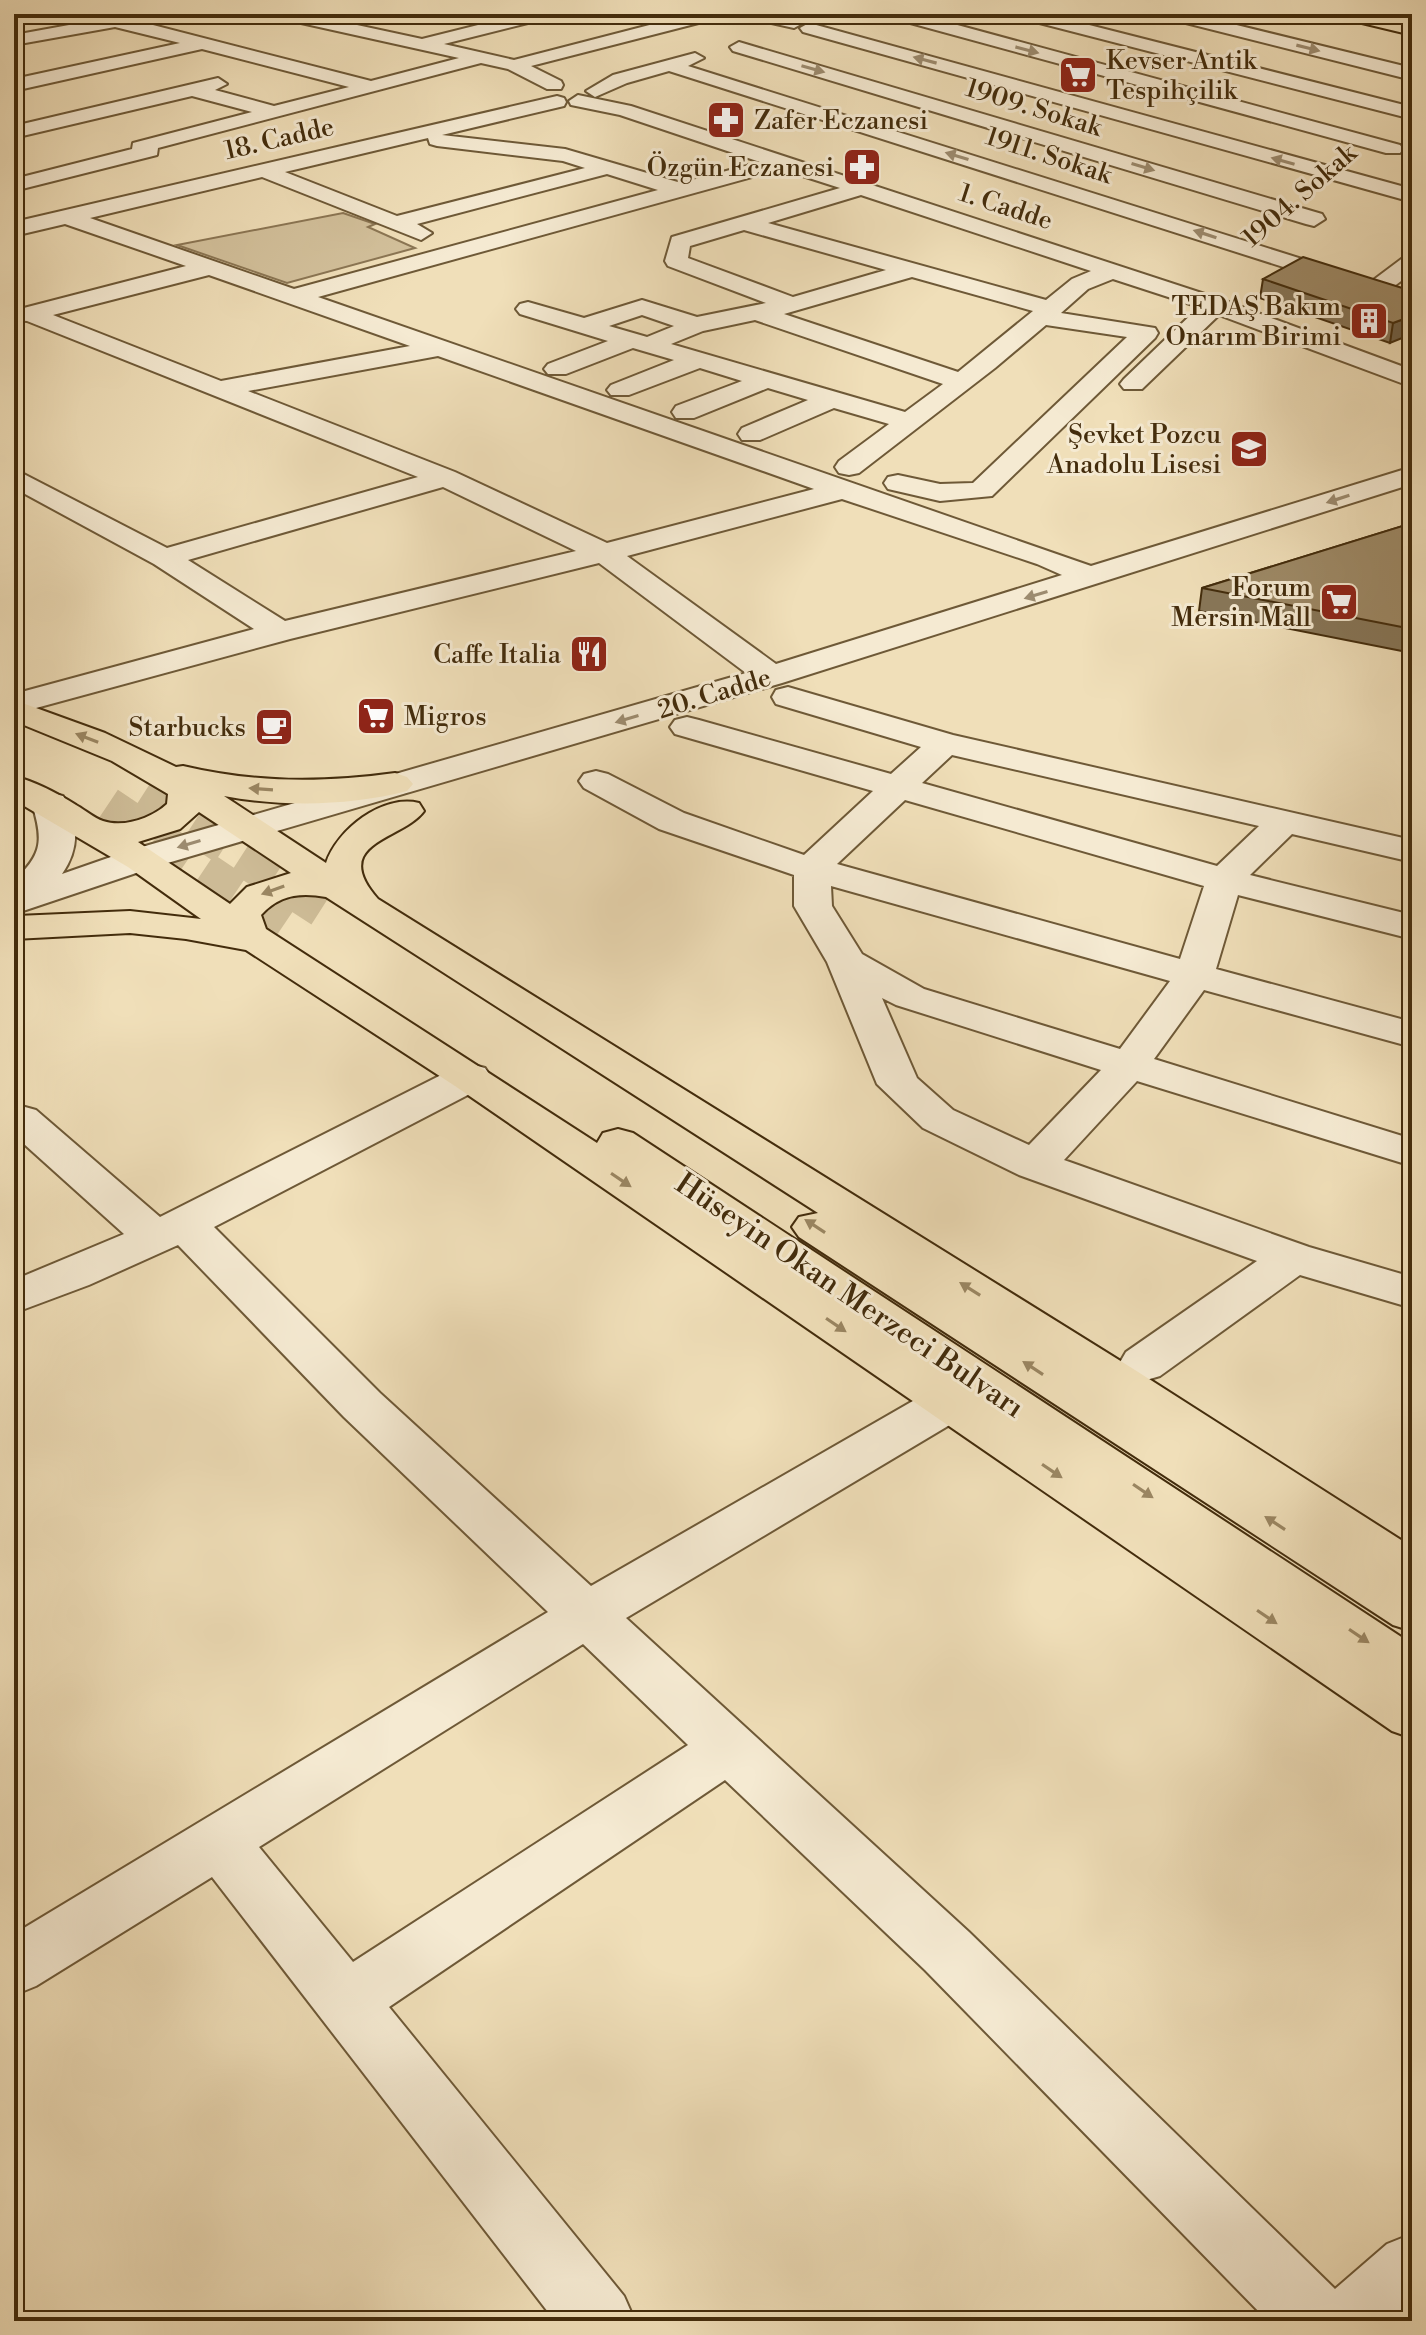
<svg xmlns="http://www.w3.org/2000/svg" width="1426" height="2335" font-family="'Libre Bodoni',serif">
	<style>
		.green { fill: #d3c19c; stroke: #8b7654; stroke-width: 2 }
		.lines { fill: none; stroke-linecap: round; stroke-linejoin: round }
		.major-tunnel { stroke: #cdbb96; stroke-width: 39; stroke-dasharray: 39 19; stroke-linecap: butt }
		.minor-casing { stroke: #6e5937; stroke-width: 4 }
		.major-casing { stroke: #432c0c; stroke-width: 4 }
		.highway-casing { stroke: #432c0c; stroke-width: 4 }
		.minor { fill: #f5ead2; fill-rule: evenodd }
		.major { fill: #f0dfb9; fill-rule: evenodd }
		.highway { fill: #f0dfb9; fill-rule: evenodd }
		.wall { fill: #877658; stroke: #432c0c; stroke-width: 2 }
		.shaded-wall { fill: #6e6047; stroke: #432c0c; stroke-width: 2 }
		.building { fill: #9d8966; stroke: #432c0c; stroke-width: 2 }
		.oneway { fill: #9c8b6f }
		.oneway2 { fill: #9a8662 }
		.labels { text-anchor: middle; stroke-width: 6; stroke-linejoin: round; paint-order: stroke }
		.far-poi-label { font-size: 26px; fill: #432c0c; stroke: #f5ead2; text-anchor: end }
		.far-street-label { font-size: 26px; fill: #432c0c; stroke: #f5ead2 }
		.street-label { font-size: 30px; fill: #432c0c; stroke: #f5ead2 }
	</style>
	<rect width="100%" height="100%" fill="#f0dfb9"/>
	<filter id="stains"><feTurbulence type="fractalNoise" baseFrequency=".0025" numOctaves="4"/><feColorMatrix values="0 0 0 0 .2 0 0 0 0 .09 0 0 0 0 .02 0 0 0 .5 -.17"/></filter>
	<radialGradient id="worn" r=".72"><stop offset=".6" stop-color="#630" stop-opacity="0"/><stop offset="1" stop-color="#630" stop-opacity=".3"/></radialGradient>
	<path class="green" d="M 343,213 L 375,224 L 368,227 L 415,248 L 287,283 L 177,245 Z"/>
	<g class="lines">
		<path class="major-tunnel" d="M 144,793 L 322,908
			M 107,806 L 284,925"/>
		<g class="minor-casing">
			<path id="minor" d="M 77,14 L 118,16 L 371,81 L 459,58 L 283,19 L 275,14 L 306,14 L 422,39 L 522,14 L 550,14 L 548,18 L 444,44 L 514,60 L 692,14 L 720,14 L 718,18 L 531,66 L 561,81 L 563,85 L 561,89 L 547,89 L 508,69 L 481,63 L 158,148 L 157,155 L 14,191 L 14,179 L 132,149 L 133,143 L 252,112 L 192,96 L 14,138 L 14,126 L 218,78 L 227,84 L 215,90 L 274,106 L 349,87 L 202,49 L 14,91 L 14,79 L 180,43 L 115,27 L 14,45 L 14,35 L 91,21 Z
				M 747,14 L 777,14 L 800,19 L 803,23 L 794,28 L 749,18 Z
				M 890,14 L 917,14 L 1400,145 L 1403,149 L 1400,153 L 1386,153 L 892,18 Z
				M 1018,14 L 1046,14 L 1412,107 L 1412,119 L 1020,18 Z
				M 1164,14 L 1192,14 L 1412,68 L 1412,80 L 1166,18 Z
				M 809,23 L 1412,189 L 1412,202 L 803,32 L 800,28 Z
				M 739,42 L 1322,214 L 1325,219 L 1314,226 L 1306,224 L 733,51 L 730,47 Z
				M 695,53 L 704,58 L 688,66 L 1372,281 L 1404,257 L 1412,255 L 1412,273 L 1393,287 L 1412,293 L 1412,308 L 669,71 L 627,83 L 595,97 L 586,91 L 613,75 Z
				M 578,95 L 631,106 L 1223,300 L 1412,370 L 1412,387 L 1219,315 L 1142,389 L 1124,389 L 1120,384 L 1124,379 L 1199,307 L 1113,279 L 1088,289 L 1061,313 L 1155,328 L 1158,333 L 1155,338 L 992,496 L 940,501 L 888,489 L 884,483 L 888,477 L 898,475 L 940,484 L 973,483 L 1127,337 L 1046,325 L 995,368 L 859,473 L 849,475 L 839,473 L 835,467 L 839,461 L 889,424 L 834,408 L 760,440 L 742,440 L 738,434 L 742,428 L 808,400 L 768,388 L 694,418 L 676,418 L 672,412 L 676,406 L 742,381 L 700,368 L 629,395 L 611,395 L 607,390 L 611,385 L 674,360 L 633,348 L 566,374 L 548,374 L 544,369 L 548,364 L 608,341 L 520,314 L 516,309 L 520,304 L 528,302 L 584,318 L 642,300 L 697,317 L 766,303 L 668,266 L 665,261 L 672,237 L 840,188 L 781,169 L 318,297 L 1091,566 L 1412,467 L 1412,484 L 782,683 L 154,867 L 14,914 L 14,880 C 43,855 43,839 32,804 L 37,796 L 50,793 L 63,796 C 80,821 79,850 62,874 L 128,851 L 746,673 L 599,563 L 290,639 L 14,714 L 14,694 L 254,629 L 154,564 L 14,488 L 14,469 L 167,548 L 418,477 L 27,321 L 16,320 L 16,310 L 186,266 L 65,224 L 14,236 L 14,222 L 557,96 L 564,98 L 566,102 L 564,106 L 442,135 L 565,149 L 681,183 L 760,162 L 620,115 L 571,105 L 569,101 ZM 428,138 L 430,144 L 437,146 L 563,161 L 585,168 L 397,216 L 285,172 ZM 607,174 L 658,190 L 294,289 L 90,218 L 262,177 L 421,240 L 432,233 L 417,224 ZM 861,195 L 1091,271 L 1072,279 L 1046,300 L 768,223 ZM 744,230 L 886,270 L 793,297 L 688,258 L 690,246 ZM 209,275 L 410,346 L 221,381 L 53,315 ZM 912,277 L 1033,311 L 958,372 L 784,314 ZM 642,315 L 674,326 L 647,337 L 609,326 ZM 755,320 L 943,384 L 905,412 L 671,344 L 703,331 ZM 438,356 L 814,489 L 607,543 L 455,472 L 248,391 ZM 443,487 L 576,551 L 285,621 L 188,560 ZM 842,499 L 1037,564 L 1062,575 L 776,664 L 627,556 Z
				M 788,687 L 953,735 L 1412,840 L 1412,862 L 1292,834 L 1250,875 L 1412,915 L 1412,939 L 1238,895 L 1216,969 L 1412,1022 L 1412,1047 L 1204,990 L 1154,1059 L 1412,1139 L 1412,1166 L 1137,1081 L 1064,1160 L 1309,1247 L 1412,1277 L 1412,1308 L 1300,1275 L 1160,1376 L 1143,1381 L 1126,1376 L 1119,1364 L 1126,1352 L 1257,1261 L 1019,1175 L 923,1128 L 877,1084 L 827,962 L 794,906 L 794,875 L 659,829 L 584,788 L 579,781 L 584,774 L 596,771 L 608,774 L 684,813 L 804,855 L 873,791 L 675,734 L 670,727 L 675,720 L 687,717 L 699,720 L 891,774 L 921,747 L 776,704 L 772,697 L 776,690 ZM 952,755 L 1259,826 L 1217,866 L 922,783 ZM 905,800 L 1204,886 L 1180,959 L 837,864 ZM 831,886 L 1170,981 L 1120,1049 L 924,989 L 862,954 L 832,906 ZM 882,998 L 896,1005 L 1101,1070 L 1029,1145 L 953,1110 L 917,1078 Z
				M 470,1064 L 485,1068 L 491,1077 L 485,1086 L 214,1227 L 380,1393 L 591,1586 L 932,1390 L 950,1385 L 968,1390 L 975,1402 L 968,1414 L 626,1618 L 969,1932 L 1335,2289 L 1387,2244 L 1412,2234 L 1412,2314 L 1405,2321 L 1268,2321 L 925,1970 L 725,1780 L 389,2007 L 624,2296 L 635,2321 L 555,2321 L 212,1877 L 36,1986 L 14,1995 L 14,1934 L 548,1612 L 344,1417 L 178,1245 L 89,1285 L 14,1313 L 14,1280 L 124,1234 L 14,1135 L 14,1104 L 36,1110 L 160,1217 L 455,1068 ZM 583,1644 L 688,1745 L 353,1962 L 259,1847 Z"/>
		</g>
		<g class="major-casing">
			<path id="major" d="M 14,700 L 105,733 L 176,767 L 183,766 C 255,783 322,783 395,773 L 407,777 L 413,784 L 407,791 C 350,806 282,807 224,796 L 326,863 C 337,830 382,794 419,803 L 424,811 C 403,840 328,842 378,899 L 1135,1370 L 1412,1547 L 1412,1631 L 1393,1625 L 799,1237 L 792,1227 L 799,1217 L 818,1213 L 326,897 C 300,892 279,895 261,915 L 266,929 L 597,1143 L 603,1133 L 618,1129 L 633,1133 L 1412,1644 L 1412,1738 L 1392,1731 L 455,1086 L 246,950 L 186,939 L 130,933 L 14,939 L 14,917 L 17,916 L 130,911 L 201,919 L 128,867 L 14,800 L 14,776 C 36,782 57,793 76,805 C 85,810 94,818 103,821 C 124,828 152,818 167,804 L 168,794 L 112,761 L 14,721 ZM 199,812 L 291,873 L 247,887 L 230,904 L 138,842 L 180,829 Z"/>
		</g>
		<g class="highway-casing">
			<path id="highway" d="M 1339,14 L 1368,14 L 1412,25 L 1412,35 L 1341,18 Z"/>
		</g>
		<use href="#minor" class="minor"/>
		<use href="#major" class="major"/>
		<use href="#highway" class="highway"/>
	</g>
	<path class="wall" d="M 1263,279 L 1412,291 L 1390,343 L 1260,298 Z
		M 1412,523 L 1412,653 L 1199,611 L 1202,588 Z"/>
	<path class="shaded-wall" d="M 1412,316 L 1412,334 L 1390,343 L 1393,323 Z"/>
	<path class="building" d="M 1303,257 L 1412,291 L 1412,316 L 1393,323 L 1263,279 Z
		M 1412,523 L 1412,629 L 1202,588 Z"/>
	<defs><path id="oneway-solid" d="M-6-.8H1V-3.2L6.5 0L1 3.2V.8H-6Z" transform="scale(2)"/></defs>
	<g class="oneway">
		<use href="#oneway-solid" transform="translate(1308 48) rotate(14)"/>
		<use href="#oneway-solid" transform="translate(1027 50) rotate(15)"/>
		<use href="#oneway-solid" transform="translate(925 60) rotate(-165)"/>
		<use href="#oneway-solid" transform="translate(813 69) rotate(16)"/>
		<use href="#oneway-solid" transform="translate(957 156) rotate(-163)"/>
		<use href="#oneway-solid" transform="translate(1283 161) rotate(-164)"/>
		<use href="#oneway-solid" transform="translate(1143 167) rotate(17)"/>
		<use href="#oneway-solid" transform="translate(1205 234) rotate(-162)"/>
		<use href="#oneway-solid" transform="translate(1338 499) rotate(162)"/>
		<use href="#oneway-solid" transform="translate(1036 595) rotate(163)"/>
		<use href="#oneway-solid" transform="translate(627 719) rotate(163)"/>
		<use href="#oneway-solid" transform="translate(189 844) rotate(163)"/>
	</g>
	<g class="oneway2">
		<use href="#oneway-solid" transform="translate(87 738) rotate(-159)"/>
		<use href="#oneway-solid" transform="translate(261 789) rotate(-176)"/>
		<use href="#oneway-solid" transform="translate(273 890) rotate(160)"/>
		<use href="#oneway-solid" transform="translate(621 1180) rotate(34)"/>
		<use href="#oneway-solid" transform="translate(815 1226) rotate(-147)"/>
		<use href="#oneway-solid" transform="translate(970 1289) rotate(-148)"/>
		<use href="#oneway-solid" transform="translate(836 1325) rotate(34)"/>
		<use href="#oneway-solid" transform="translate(1033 1368) rotate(-147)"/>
		<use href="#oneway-solid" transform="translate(1052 1471) rotate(34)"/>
		<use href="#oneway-solid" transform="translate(1143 1491) rotate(34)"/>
		<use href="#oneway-solid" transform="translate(1275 1523) rotate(-147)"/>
		<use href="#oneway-solid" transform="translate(1267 1617) rotate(34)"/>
		<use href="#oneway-solid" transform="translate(1359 1636) rotate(34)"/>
	</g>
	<defs>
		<g id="supermarket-square" transform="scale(2)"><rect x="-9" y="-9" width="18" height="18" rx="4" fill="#8f2418" stroke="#f5ead2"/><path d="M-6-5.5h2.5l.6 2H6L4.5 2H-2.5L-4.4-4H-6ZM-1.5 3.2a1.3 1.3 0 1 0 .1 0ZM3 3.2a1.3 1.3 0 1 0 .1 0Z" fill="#fff"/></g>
		<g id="pharmacy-square" transform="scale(2)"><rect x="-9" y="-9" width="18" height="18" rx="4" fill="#8f2418" stroke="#f5ead2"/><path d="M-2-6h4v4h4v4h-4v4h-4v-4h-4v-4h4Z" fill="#fff"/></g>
		<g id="building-square" transform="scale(2)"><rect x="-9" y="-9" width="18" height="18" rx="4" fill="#8f2418" stroke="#f5ead2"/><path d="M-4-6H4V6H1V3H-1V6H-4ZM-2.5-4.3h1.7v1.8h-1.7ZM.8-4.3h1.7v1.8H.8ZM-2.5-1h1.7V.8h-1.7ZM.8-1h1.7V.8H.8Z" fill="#fff"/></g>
		<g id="school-square" transform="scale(2)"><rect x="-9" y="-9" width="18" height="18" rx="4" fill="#8f2418" stroke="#f5ead2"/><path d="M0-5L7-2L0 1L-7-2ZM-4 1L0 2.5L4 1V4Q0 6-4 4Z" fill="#fff"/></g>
		<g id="restaurant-square" transform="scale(2)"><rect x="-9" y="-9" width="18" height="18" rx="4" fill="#8f2418" stroke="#f5ead2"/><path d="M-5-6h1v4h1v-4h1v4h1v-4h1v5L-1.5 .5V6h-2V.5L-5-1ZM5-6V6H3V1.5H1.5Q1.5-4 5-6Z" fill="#fff"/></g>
		<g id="cafe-square" transform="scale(2)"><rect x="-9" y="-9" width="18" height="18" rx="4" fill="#8f2418" stroke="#f5ead2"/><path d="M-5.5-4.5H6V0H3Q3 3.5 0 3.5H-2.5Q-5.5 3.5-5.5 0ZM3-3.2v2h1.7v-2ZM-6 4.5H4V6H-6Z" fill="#fff"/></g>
	</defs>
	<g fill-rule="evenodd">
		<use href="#supermarket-square" x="1078" y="75"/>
		<use href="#pharmacy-square" x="726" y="120"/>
		<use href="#pharmacy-square" x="862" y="167"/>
		<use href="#building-square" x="1369" y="321"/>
		<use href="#school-square" x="1249" y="449"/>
		<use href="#supermarket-square" x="1339" y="602"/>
		<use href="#restaurant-square" x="589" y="654"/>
		<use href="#supermarket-square" x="376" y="716"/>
		<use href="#cafe-square" x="274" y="727"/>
	</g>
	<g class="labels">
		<g class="far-poi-label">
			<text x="1106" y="69" text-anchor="start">Kevser Antik<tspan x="1106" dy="30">Tespihçilik</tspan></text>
			<text x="754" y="129" text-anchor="start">Zafer Eczanesi</text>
			<text x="834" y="176">Özgün Eczanesi</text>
			<text x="1341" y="315">TEDAŞ Bakım<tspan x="1341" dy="30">Onarım Birimi</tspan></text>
			<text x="1221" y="443">Şevket Pozcu<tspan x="1221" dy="30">Anadolu Lisesi</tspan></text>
			<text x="1311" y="596">Forum<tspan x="1311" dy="30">Mersin Mall</tspan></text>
			<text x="561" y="663">Caffe Italia</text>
			<text x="404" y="725" text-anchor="start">Migros</text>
			<text x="246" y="736">Starbucks</text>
		</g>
		<g class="far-street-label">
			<text transform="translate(1034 107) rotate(17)" y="9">1909. Sokak</text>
			<text transform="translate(279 138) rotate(-13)" y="9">18. Cadde</text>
			<text transform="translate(1049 155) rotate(18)" y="9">1911. Sokak</text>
			<text transform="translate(1299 195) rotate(-41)" y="9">1904. Sokak</text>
			<text transform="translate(1006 206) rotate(18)" y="9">1. Cadde</text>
			<text transform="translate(714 693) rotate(-17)" y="9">20. Cadde</text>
		</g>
		<g class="street-label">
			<text transform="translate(850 1295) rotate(34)" y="10">Hüseyin Okan Merzeci Bulvarı</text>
		</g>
	</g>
	<rect width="1426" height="2335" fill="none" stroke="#f0dfb9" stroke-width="48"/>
	<rect x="16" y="16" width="1394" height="2303" fill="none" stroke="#432c0c" stroke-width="4"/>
	<rect x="24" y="24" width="1378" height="2287" fill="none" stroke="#432c0c" stroke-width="2"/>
	<rect width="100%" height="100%" filter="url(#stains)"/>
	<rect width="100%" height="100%" fill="url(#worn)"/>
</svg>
